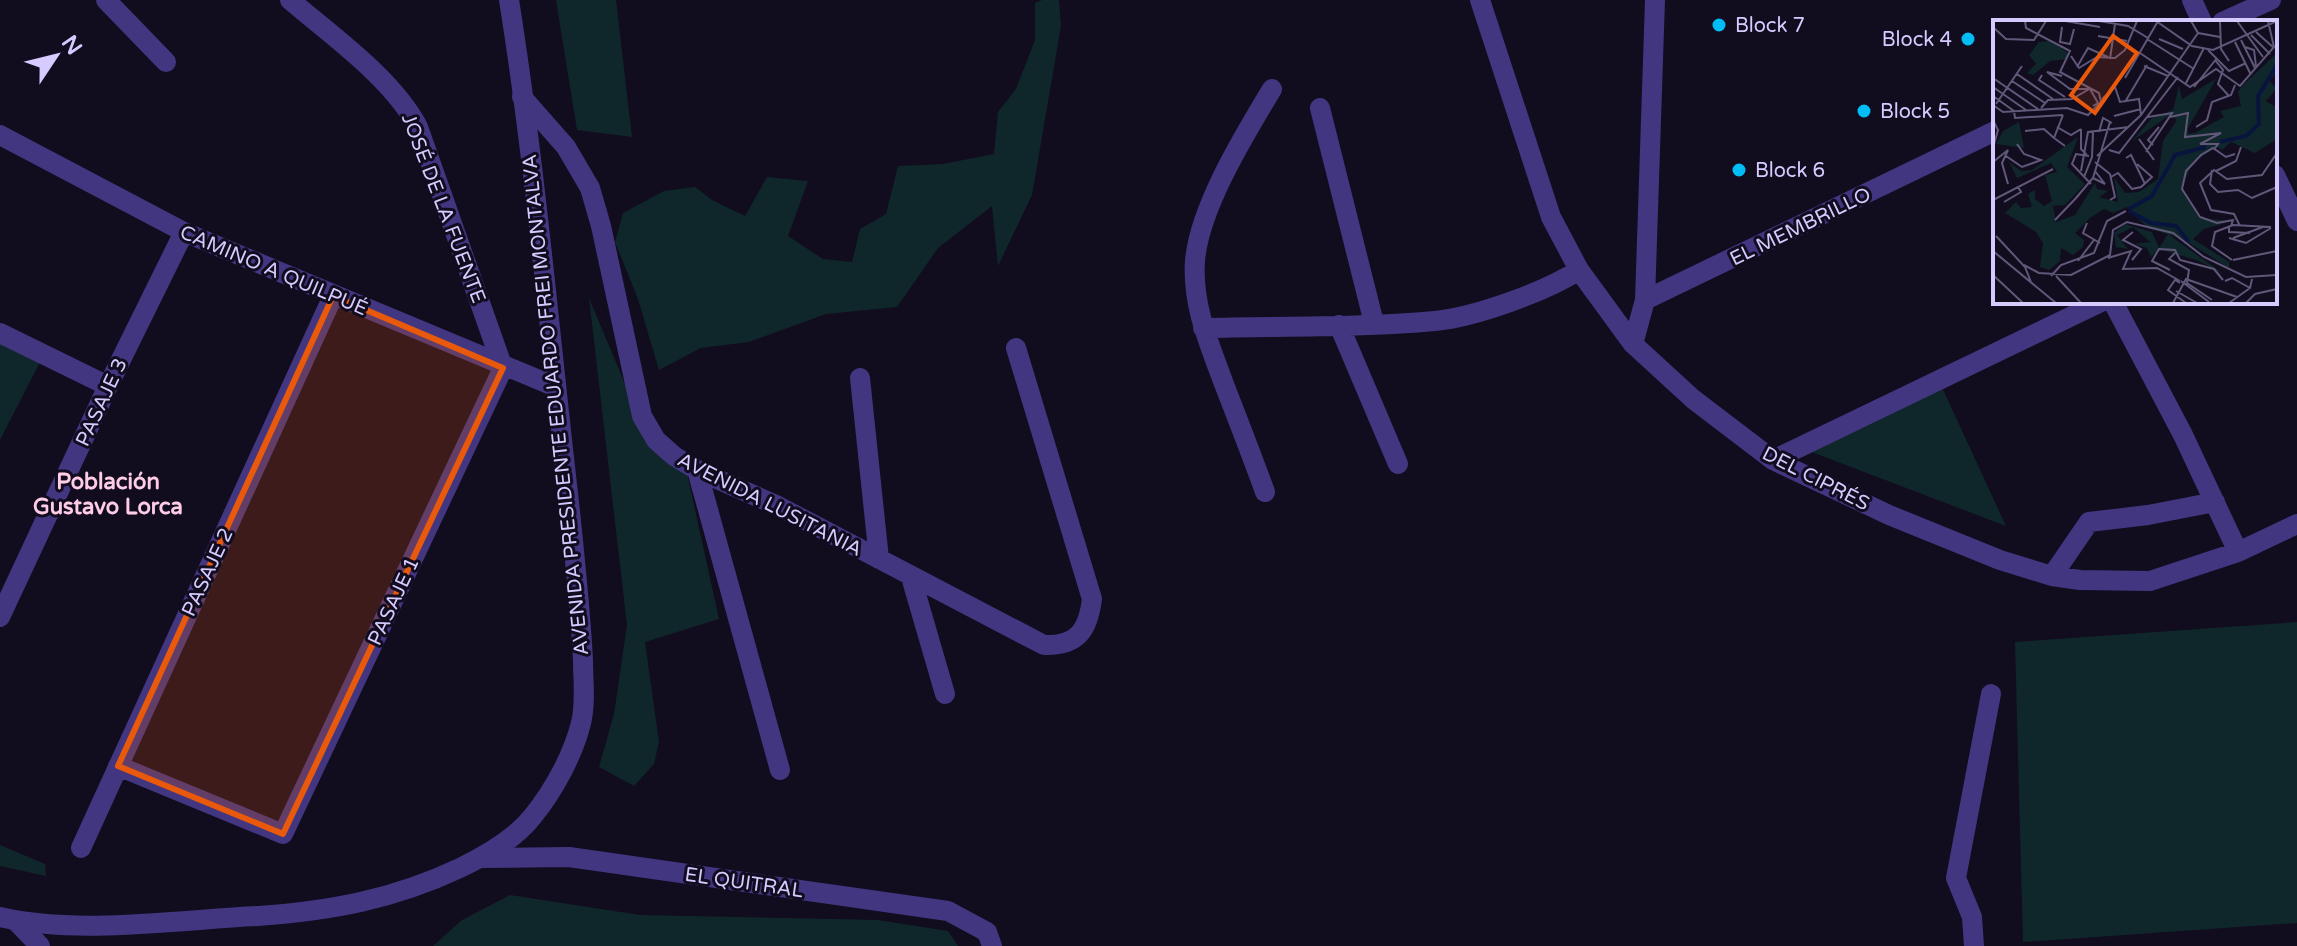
<svg xmlns="http://www.w3.org/2000/svg" width="2297" height="946" font-family="'Varela Round',sans-serif">
	<style>
		.green { fill: #0f272a }
		.lines { fill: none; stroke-linecap: round; stroke-linejoin: round }
		.minor { stroke: #423680; stroke-width: 20 }
		.tertiary { stroke: #423680; stroke-width: 20 }
		.marked { fill: #e8590c; fill-opacity: 0.2; stroke: #e8590c; stroke-width: 6; stroke-linejoin: round }
		.poi-dot { fill: #00bdf5; stroke: #120c1f; stroke-width: 3 }
		.labels { text-anchor: middle; stroke-width: 6; stroke-linejoin: round; paint-order: stroke }
		.poi-label { font-size: 20px; fill: #d7caff; stroke: #120c1f; text-anchor: start }
		.street-label { font-size: 20px; fill: #d7caff; stroke: #120c1f }
		.neighbourhood-label { font-size: 22px; font-weight: bold; fill: #ffcce6; stroke: #120c1f }
		.inset-river { fill: none; stroke: #08143d; stroke-width: 4 }
		.inset-road { fill: none; stroke: #615879; stroke-width: 2 }
		.view { fill: #e8590c; fill-opacity: 0.15; stroke: #e8590c; stroke-width: 4 }
		.inset-edge { fill: none; stroke: #d7caff; stroke-width: 4 }
	</style>
	<rect width="100%" height="100%" fill="#120c1f"/>
	<path class="green" d="M 556,0 L 616,0 L 632,137 L 577,130 Z
		M 1042,0 L 1059,0 L 1061,26 L 1032,195 L 998,266 L 992,206 L 938,248 L 897,307 L 826,314 L 749,342 L 701,348 L 659,370 L 638,299 L 615,242 L 623,213 L 664,191 L 695,187 L 712,200 L 745,216 L 767,177 L 808,181 L 788,236 L 823,259 L 852,262 L 860,229 L 886,214 L 898,166 L 943,164 L 994,154 L 998,112 L 1016,89 L 1035,40 L 1035,3 Z
		M 589,298 L 641,422 L 685,464 L 719,619 L 645,642 L 659,742 L 654,764 L 634,786 L 599,767 L 614,714 L 627,625 Z
		M 0,336 L 42,358 L 0,440 Z
		M 1940,383 L 2006,526 L 1809,451 Z
		M 2297,622 L 2297,923 L 2023,942 L 2015,642 Z
		M 0,845 L 45,864 L 46,876 L 0,866 Z
		M 510,895 L 640,915 L 878,920 L 948,931 L 958,946 L 433,946 L 462,920 Z"/>
	<g class="lines">
		<path class="minor" d="M 106,0 L 166,62
			M 1480,0 L 1551,217 L 1579,270 L 1633,344 L 1693,399 L 1773,460 L 1889,515 L 2000,560 L 2052,576 L 2080,580 L 2150,581 L 2238,552 L 2297,524
			M 2192,0 L 2202,22
			M 2222,22 L 2271,0
			M 522,97 L 566,147 L 590,188 L 601,226 L 642,416 L 656,440 L 674,456 L 697,470 L 778,506 L 1044,645 C 1078,646 1088,630 1092,599 L 1016,348
			M 1320,108 L 1374,323
			M 0,135 L 184,232 L 556,387
			M 2275,175 L 2297,221
			M 1645,300 L 1655,0
			M 2113,302 L 2183,435 L 2238,552
			M 1339,325 L 1398,464
			M 1203,328 C 1280,326 1358,328 1435,321 C 1475,317 1545,292 1579,270
			M 0,333 L 108,386
			M 1633,344 L 1645,300 L 1995,131
			M 860,378 L 879,559
			M 1773,460 L 2101,302
			M 697,470 L 780,770
			M 1265,492 C 1252,456 1238,420 1224,384 C 1209,343 1192,305 1195,261 C 1199,208 1245,134 1272,89
			M 2052,576 L 2089,522 L 2148,515 L 2215,502
			M 911,577 L 945,694
			M 0,617 L 108,386 L 184,232
			M 118,766 L 283,834 L 503,368 L 418,127 C 392,78 332,36 290,0
			M 81,848 L 333,296
			M 481,858 L 569,857 L 948,911 L 987,932 L 992,946
			M 16,921 L 40,946
			M 1974,946 L 1972,917 L 1956,878 L 1991,694"/>
		<path class="tertiary" d="M 0,917 C 77,935 178,920 258,916 C 331,911 394,899 460,868 C 487,855 515,839 533,816 C 554,790 573,755 581,723 C 586,703 583,680 583,660 C 580,604 574,549 568,493 C 549,329 535,163 509,0"/>
	</g>
	<path class="marked" d="M 333,296 L 503,368 L 283,834 L 118,766 Z"/>
	<g class="poi-dot">
		<circle cx="1719" cy="25" r="8"/>
		<circle cx="1968" cy="39" r="8"/>
		<circle cx="1864" cy="111" r="8"/>
		<circle cx="1739" cy="170" r="8"/>
	</g>
	<g class="labels">
		<g class="poi-label">
			<text x="1735" y="32">Block 7</text>
			<text x="1952" y="46" text-anchor="end">Block 4</text>
			<text x="1880" y="118">Block 5</text>
			<text x="1755" y="177">Block 6</text>
		</g>
		<g class="street-label">
			<text transform="translate(444 208) rotate(69)" y="7">JOSÉ DE LA FUENTE</text>
			<text transform="translate(1800 226) rotate(-26)" y="7">EL MEMBRILLO</text>
			<text transform="translate(274 270) rotate(23)" y="7">CAMINO A QUILPUÉ</text>
			<text transform="translate(101 402) rotate(-65)" y="7">PASAJE 3</text>
			<text transform="translate(555 405) rotate(-96)" y="7">AVENIDA PRESIDENTE EDUARDO FREI MONTALVA</text>
			<text transform="translate(1816 478) rotate(27)" y="7">DEL CIPRÉS</text>
			<text transform="translate(770 504) rotate(27)" y="7">AVENIDA LUSITANIA</text>
			<text transform="translate(207 572) rotate(-65)" y="7">PASAJE 2</text>
			<text transform="translate(393 601) rotate(-65)" y="7">PASAJE 1</text>
			<text transform="translate(744 882) rotate(8)" y="7">EL QUITRAL</text>
		</g>
		<g class="neighbourhood-label">
			<text x="108" y="489">Población<tspan x="108" dy="25">Gustavo Lorca</tspan></text>
		</g>
	</g>
	<g transform="translate(1993 20)">
		<rect width="284" height="284" fill="#120c1f"/>
		<path d="M 57,21 L 74,32 L 74,39 L 57,41 L 40,55 L 34,53 L 43,44 L 36,35 L 46,22 ZM 284,33 L 284,52 L 276,61 L 284,68 L 273,81 L 284,88 L 284,119 L 262,133 L 238,122 L 229,130 L 224,127 L 200,142 L 188,169 L 206,198 L 239,201 L 211,209 L 200,219 L 236,242 L 236,248 L 190,219 L 155,208 L 134,187 L 120,193 L 111,189 L 97,198 L 82,213 L 91,220 L 90,227 L 80,235 L 68,228 L 67,241 L 56,250 L 47,247 L 50,223 L 43,212 L 12,193 L 23,182 L 28,188 L 39,187 L 35,174 L 42,170 L 42,179 L 51,186 L 59,181 L 52,155 L 64,152 L 58,143 L 24,158 L 16,142 L 28,151 L 39,150 L 85,117 L 74,147 L 92,164 L 72,185 L 60,186 L 63,202 L 82,195 L 102,163 L 104,169 L 115,171 L 106,177 L 125,182 L 121,157 L 132,173 L 146,172 L 165,159 L 170,121 L 184,100 L 177,95 L 139,121 L 159,98 L 180,90 L 186,65 L 189,79 L 223,59 L 195,108 L 195,114 L 202,113 L 231,97 L 227,91 L 248,86 L 245,72 L 250,65 ZM 26,102 L 31,128 L 3,124 L 10,111 ZM 132,204 L 159,212 L 166,228 L 175,214 L 232,255 L 206,241 L 166,229 L 158,237 L 154,228 L 141,224 L 157,222 L 140,207 L 124,215 L 135,229 L 123,227 L 121,213 Z" fill="#0f272a"/>
		<path class="inset-river" d="M 227,122 L 253,116 L 266,104 L 265,76 L 284,45M 136,189 L 159,176 L 182,135 L 213,127M 136,191 L 158,203 L 183,206 L 196,222"/>
		<path class="inset-road" d="M 72,1 L 107,7M 106,1 L 135,6 L 155,18M 163,1 L 199,26 L 220,30 L 284,1M 198,1 L 205,13 L 227,17M 227,1 L 228,29 L 236,41M 244,1 L 270,37M 0,7 L 13,19 L 41,20 L 53,1M 69,7 L 67,22 L 77,24 L 81,9M 263,12 L 281,28M 258,15 L 277,34M 105,16 L 134,21M 154,19 L 201,49M 166,19 L 190,29M 248,20 L 262,48M 242,22 L 258,55M 252,27 L 261,30 L 263,46M 215,30 L 236,51 L 253,43M 147,33 L 197,67 L 223,49 L 247,66 L 281,27 L 275,1M 78,36 L 86,48 L 104,37 L 122,38 L 132,30 L 144,1M 117,39 L 122,4M 222,40 L 230,50 L 225,64 L 236,76M 151,46 L 175,56M 84,47 L 95,28 L 115,37M 24,54 L 60,79M 49,55 L 46,60 L 72,77M 69,56 L 54,52 L 77,69 L 97,69 L 105,83 L 100,86M 0,58 L 45,89M 132,58 L 165,1M 19,61 L 52,83M 193,63 L 211,28M 0,67 L 33,90M 201,67 L 224,38M 0,76 L 21,91M 109,79 L 122,67 L 127,82 L 146,79 L 148,95M 132,82 L 154,45M 3,84 L 29,46M 0,85 L 10,92 L 74,88 L 95,95 L 108,82 L 106,73 L 67,52 L 77,31 L 33,8 L 32,1M 48,88 L 55,80 L 79,79 L 98,68M 21,91 L 22,98 L 70,95M 70,95 L 61,118 L 72,126M 121,96 L 148,89M 177,97 L 195,93 L 192,117 L 228,113 L 207,124 L 225,124 L 222,128M 0,100 L 5,110 L 0,128M 64,107 L 78,115 L 88,109M 203,107 L 214,100 L 219,82 L 238,75 L 242,65M 88,109 L 88,129 L 94,135M 32,111 L 51,109 L 61,118M 106,112 L 110,98 L 119,103M 146,119 L 161,140M 160,125 L 155,120 L 166,107M 116,130 L 126,133 L 185,57M 153,132 L 179,93 L 155,97M 13,136 L 29,147 L 48,140 L 31,134 L 24,124M 96,136 L 83,134 L 79,144 L 98,164M 104,136 L 148,95 L 205,13M 133,138 L 138,135 L 152,164M 0,142 L 15,130 L 9,143 L 15,164M 102,142 L 117,154 L 122,177 L 117,180M 219,150 L 217,164 L 225,172 L 245,170 L 259,178 L 284,167M 88,151 L 95,112 L 136,107M 223,151 L 243,141 L 248,127M 91,157 L 99,137 L 100,112M 118,157 L 125,153 L 139,169 L 148,167 L 159,157 L 144,144M 100,158 L 112,164 L 102,151M 83,178 L 100,158 L 117,102M 0,180 L 60,149M 11,182 L 28,172 L 25,167M 62,200 L 85,176M 94,203 L 90,213 L 107,223M 236,206 L 236,212 L 257,213M 238,206 L 240,200 L 224,203 L 207,197 L 189,169 L 193,151 L 208,135 L 220,128 L 233,137 L 242,134M 247,206 L 241,194 L 218,190 L 207,163 L 221,150 L 234,159 L 269,155 L 284,133M 3,216 L 32,247 L 38,262M 236,218 L 253,223 L 278,208M 240,218 L 270,207M 0,231 L 63,283M 182,233 L 176,239 L 196,250 L 194,263 L 219,280M 115,238 L 138,231 L 130,249 L 164,248 L 187,261M 139,240 L 148,229 L 130,220 L 140,212M 239,240 L 219,226 L 222,212 L 240,205 L 278,207M 240,240 L 284,231M 85,241 L 101,220M 31,245 L 46,253 L 78,255 L 117,235 L 120,210 L 134,202 L 180,213 L 211,237 L 253,257 L 284,255M 177,250 L 159,241 L 166,229 L 182,230 L 187,240 L 221,249 L 230,260M 0,255 L 30,283M 58,256 L 68,245 L 101,233 L 114,201 L 133,191M 63,256 L 88,283M 188,261 L 216,282M 232,261 L 239,258 L 257,268M 187,263 L 182,260 L 175,270 L 193,283M 183,271 L 204,283M 180,283 L 193,259 L 244,277M 236,283 L 257,268 L 259,259M 253,283 L 262,274 L 284,269"/>
		<path class="view" d="M 120,16 L 144,33 L 102,93 L 78,75 Z"/>
		<rect width="284" height="284" class="inset-edge"/>
	</g>
	<g transform="translate(56 56) rotate(55)" stroke="#120c1f" stroke-width="6" paint-order="stroke">
	<path d="M0-6L14 30L0 20L-14 30Z" fill="#d7caff"/>
	<text y="-12" font-size="22" font-weight="bold" text-anchor="middle" fill="#d7caff">N</text>
	</g>
</svg>
